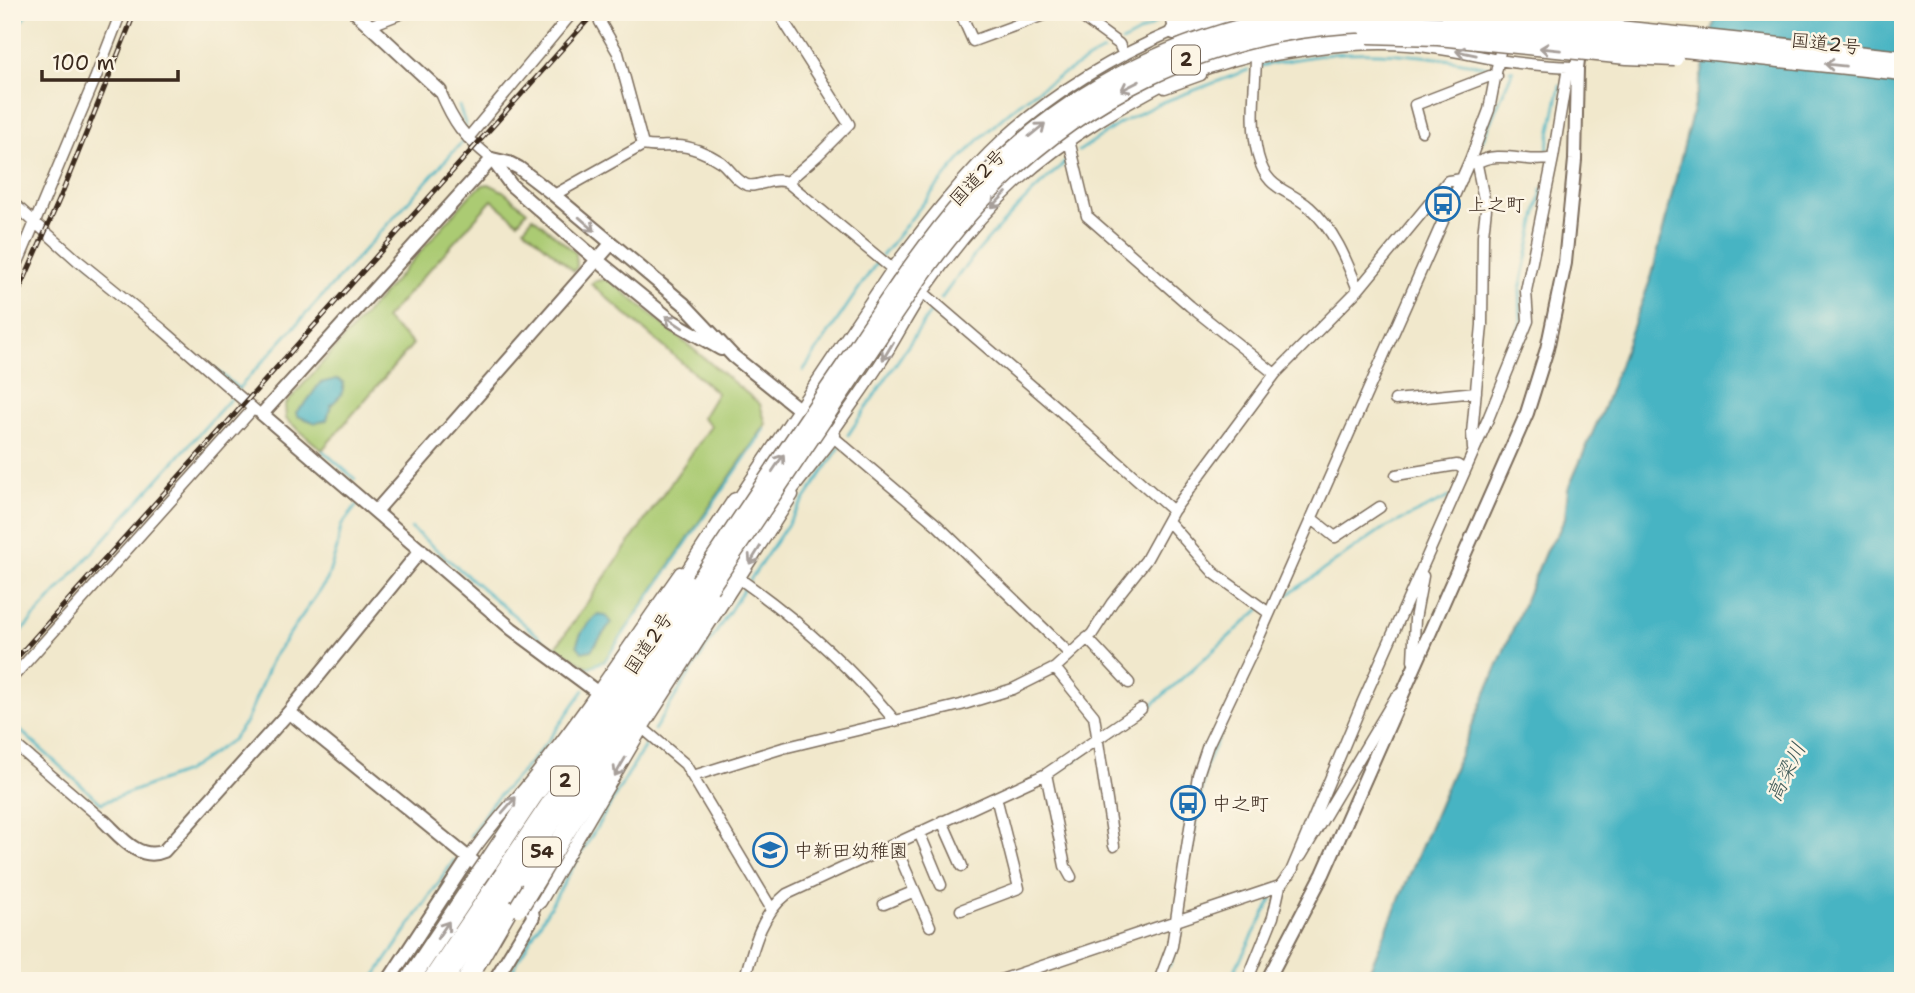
<svg xmlns="http://www.w3.org/2000/svg" width="1915" height="993" font-family="'Shantell Sans','Klee One',sans-serif">
	<style>
		.green { fill: #abcb73; stroke: #737a48; stroke-width: 2 }
		.water { fill: #47b4c3; stroke: #416f70; stroke-width: 2 }
		.lines { fill: none; stroke-linecap: round; stroke-linejoin: round }
		.stream { stroke: #47b4c3; stroke-width: 2.5 }
		.minor-casing { stroke: #7b6c5b; stroke-width: 13 }
		.tertiary-casing { stroke: #7b6c5b; stroke-width: 16 }
		.trunk-casing { stroke: #7b6c5b; stroke-width: 19 }
		.motorway-casing { stroke: #7b6c5b; stroke-width: 21 }
		.minor { stroke: #fff; stroke-width: 10 }
		.tertiary { stroke: #fff; stroke-width: 12 }
		.trunk { stroke: #fff; stroke-width: 16 }
		.motorway { stroke: #fff; stroke-width: 18 }
		.rail-casing { stroke: #3b2a1e; stroke-width: 5 }
		.rail { stroke: #fcf5e5; stroke-width: 2.5; stroke-dasharray: 8; stroke-linecap: butt }
		.trunk-bridge-casing { stroke: #7b6c5b; stroke-width: 19; stroke-linecap: butt }
		.motorway-bridge-casing { stroke: #7b6c5b; stroke-width: 21; stroke-linecap: butt }
		.trunk-bridge { stroke: #fff; stroke-width: 16 }
		.motorway-bridge { stroke: #fff; stroke-width: 18 }
		.oneway { stroke: #a79f9a }
		.labels { text-anchor: middle; stroke-width: 5; stroke-linejoin: round; paint-order: stroke }
		.shield { fill: #fcf5e5; stroke: #75675a; stroke-width: 2 }
		.shield-label { font-size: 18px; font-weight: bold; fill: #3b2a1e }
		.street-label { font-size: 19px; fill: #3b2a1e; stroke: #fcf5e5 }
		.poi-label { font-size: 19px; fill: #3b2a1e; stroke: #fcf5e5; text-anchor: start }
		.water-label { font-size: 21px; font-style: italic; fill: #3f5a58; stroke: #fcf5e5 }
	</style>
	<rect width="100%" height="100%" fill="#fcf5e5"/>
	<filter id="ink" filterUnits="userSpaceOnUse"><feTurbulence type="fractalNoise" baseFrequency=".0143" numOctaves="2"/><feDisplacementMap in="SourceGraphic" scale="14" xChannelSelector="R" yChannelSelector="G"/><feConvolveMatrix kernelMatrix="1 2 1 2 8 2 1 2 1" color-interpolation-filters="sRGB"/></filter>
	<filter id="wash" filterUnits="userSpaceOnUse"><feTurbulence type="fractalNoise" baseFrequency=".00686" numOctaves="4" result="noise"/><feDisplacementMap in="SourceGraphic" scale="28" xChannelSelector="R" yChannelSelector="G"/><feGaussianBlur stdDeviation="1.57" result="paint"/><feColorMatrix in="noise" values="0 0 0 0 0 0 0 0 0 0 0 0 0 0 0 0 0 1.4 0 .05"/><feComposite in="paint" operator="in"/></filter>
	<g filter="url(#wash)">
		<rect width="100%" height="100%" fill="#f1e8cc"/>
		<path class="green" d="M 489,184 L 503,191 L 527,211 L 518,222 L 492,200 L 385,319 L 413,344 L 322,450 L 286,419 L 285,405 L 472,193 L 483,185 Z
			M 533,217 L 576,253 L 577,267 L 574,271 L 524,228 Z
			M 608,279 L 760,404 L 766,424 L 604,661 L 589,667 L 556,647 L 711,426 L 702,418 L 717,393 L 591,284 L 595,281 Z"/>
		<path class="water" d="M 1717,12 L 1903,12 L 1903,981 L 1365,981 L 1547,548 L 1558,533 L 1565,518 L 1568,489 L 1603,409 L 1652,275 Z
			M 337,379 L 343,382 C 345,394 338,398 331,405 L 327,420 L 316,423 L 297,416 L 296,412 L 305,404 L 320,383 Z
			M 598,614 L 605,615 L 611,623 L 591,650 L 582,652 L 577,645 C 579,632 589,622 598,614 Z"/>
		<g class="lines">
			<path class="stream" d="M 1187,14 L 1191,12
				M 12,34 L 28,12
				M 1122,42 L 1150,27 L 1163,16
				M 1260,66 C 1288,61 1317,54 1346,53 C 1396,51 1444,57 1492,68
				M 459,106 L 466,126
				M 1482,141 L 1513,70 L 1510,70
				M 1547,150 L 1560,85
				M 1079,151 L 1119,124 L 1158,104 L 1248,70
				M 65,243 L 108,279
				M 882,256 C 929,195 978,129 1044,86 C 1063,74 1083,62 1103,51
				M 941,299 C 979,245 1022,200 1071,157
				M 1509,356 L 1521,322 L 1520,290 L 1542,189
				M 215,369 L 239,389
				M 803,371 L 877,262
				M 238,389 L 464,140
				M 848,435 L 934,307
				M 323,451 L 355,479
				M 411,528 L 543,640 L 583,667 L 588,668 L 601,662
				M 750,580 L 840,447
				M 1280,600 L 1381,530 L 1449,497
				M 12,642 L 232,397
				M 604,662 L 765,429
				M 1142,714 L 1260,609
				M 12,723 L 101,803 L 185,772 L 232,740 L 246,722 L 272,659 L 327,580 L 337,548 L 341,526 L 357,505
				M 654,730 L 745,587
				M 1050,778 L 1093,747
				M 1015,794 L 1044,781
				M 470,836 L 492,803 L 526,767 L 548,741 L 584,690
				M 1191,854 L 1206,765 L 1245,677
				M 1178,940 L 1181,926
				M 1169,966 L 1174,953
				M 372,981 L 454,860
				M 506,981 L 650,737
				M 1229,981 L 1272,899"/>
		</g>
	</g>
	<g filter="url(#ink)">
		<g class="lines">
			<g class="minor-casing">
				<path id="minor" d="M 609,12 L 600,22 L 618,53 L 643,145 C 655,148 663,146 675,146 C 689,145 709,154 721,162 C 729,168 735,180 745,184 C 755,190 771,176 787,182 L 896,272
					M 778,12 L 849,124 L 817,156 L 787,182
					M 960,12 L 973,41 L 1052,12
					M 1075,12 L 1119,44 L 1124,55
					M 1174,12 L 1172,21 L 1175,34
					M 369,26 L 405,12
					M 1259,58 C 1308,49 1358,41 1408,45 C 1439,47 1468,54 1498,60 C 1523,64 1549,66 1573,67
					M 1256,59 C 1255,90 1250,124 1258,156 C 1267,190 1286,188 1309,207 C 1334,229 1346,259 1358,290
					M 1165,88 L 1201,75
					M 440,91 C 454,124 463,136 492,159
					M 1422,131 L 1415,105 L 1490,76 L 1497,76
					M 468,138 L 573,12
					M 1069,140 L 1087,216 L 1190,306 L 1275,374
					M 1470,160 L 1477,165 L 1486,209 L 1483,235 L 1482,325 L 1472,433 L 1473,449
					M 1475,164 C 1498,148 1529,165 1553,158
					M 554,195 L 643,145
					M 12,202 L 77,260 L 163,330 L 256,411
					M 12,277 L 95,79 L 121,12
					M 919,289 L 1056,407 L 1173,511
					M 1395,400 L 1476,392
					M 831,435 L 937,525 L 1070,654
					M 829,438 C 847,411 866,386 883,359 C 897,337 909,313 924,291 C 951,252 982,214 1017,182 C 1068,136 1125,104 1185,73 L 1184,69
					M 1396,475 L 1457,465 L 1465,470
					M 735,503 L 892,269 C 926,224 961,178 1003,139 C 1053,93 1115,56 1178,29
					M 1311,518 L 1335,537 L 1380,507
					M 1168,521 L 1214,573 L 1269,613
					M 740,579 C 798,620 850,666 895,721
					M 1087,638 L 1129,683
					M 1416,663 L 1413,661 L 1415,619 L 1423,576
					M 1055,668 L 1094,716 L 1114,846
					M 12,678 L 252,410
					M 639,725 L 685,764 L 771,908
					M 12,742 L 104,821
					M 1046,774 L 1065,866 L 1071,877
					M 693,776 L 783,748 L 961,705 L 1013,689 L 1055,668 L 1092,634 L 1112,603 L 1146,560 L 1173,511 L 1275,374 L 1358,290 L 1448,181 L 1462,179
					M 942,821 L 962,866
					M 919,832 L 941,885
					M 894,843 L 930,926
					M 1301,856 L 1395,698 L 1400,694
					M 468,859 C 487,829 512,804 534,776 C 586,711 632,640 680,572
					M 1290,874 L 1363,701 L 1488,419 L 1528,321 L 1526,291 L 1553,158 L 1568,67
					M 884,904 L 915,891
					M 533,909 L 541,902 L 643,728 L 793,495
					M 961,910 L 1019,888 L 996,797
					M 744,981 C 753,949 760,915 787,894 L 1046,774 L 1141,709
					M 998,981 L 1280,886
					M 1159,981 L 1172,946 L 1198,775 L 1208,745 L 1255,646 L 1470,160 L 1489,110 L 1502,41
					M 1247,981 L 1273,917 L 1280,886 L 1293,869"/>
			</g>
			<g class="tertiary-casing">
				<path id="tertiary" d="M 355,12 L 440,91
					M 492,159 L 262,414 L 512,629 L 597,692
					M 492,159 L 509,163 L 519,168 L 554,195 L 684,304 L 733,356 L 815,422
					M 492,159 L 511,185 L 597,260 L 672,321 L 721,349
					M 376,511 L 611,244
					M 289,712 L 487,873
					M 104,821 C 120,836 139,862 164,851 L 289,712 L 421,550
					M 388,981 L 468,859
					M 494,981 L 533,917 L 531,905 L 521,898
					M 1267,981 L 1323,874 L 1527,413 L 1547,349 L 1565,263 L 1575,160 L 1577,68 L 1584,12"/>
			</g>
			<g class="trunk-casing">
				<path id="trunk" d="M 1174,31 L 1249,12
					M 1185,73 C 1245,51 1305,38 1368,35
					M 611,734 L 710,588
					M 430,981 L 699,581
					M 445,981 L 578,784"/>
			</g>
			<g class="motorway-casing">
				<path id="motorway" d="M 573,798 L 618,723
					M 488,863 L 533,796 L 610,694 L 736,502
					M 530,889 L 639,714 L 779,501 L 831,435
					M 409,981 L 477,879
					M 466,981 L 530,871"/>
			</g>
			<use href="#minor" class="minor"/>
			<use href="#tertiary" class="tertiary"/>
			<use href="#trunk" class="trunk"/>
			<use href="#motorway" class="motorway"/>
			<g class="rail-casing">
				<path id="rail" d="M 12,307 L 60,198 L 135,12
					M 12,663 L 595,12"/>
			</g>
			<use href="#rail" class="rail"/>
			<g class="trunk-bridge-casing">
				<path id="trunk-bridge" d="M 1459,12 L 1903,59
					M 1368,35 L 1438,37 L 1627,56 L 1675,58
					M 699,581 C 747,509 795,437 844,366 C 883,308 921,248 968,195 C 1059,92 1191,25 1327,12
					M 710,588 C 760,513 810,439 860,365 C 898,309 935,250 981,201 C 1077,98 1205,35 1345,25 C 1430,19 1515,31 1599,40 C 1700,51 1801,62 1903,72"/>
			</g>
			<g class="motorway-bridge-casing">
				<path id="motorway-bridge" d="M 477,879 L 488,863
					M 519,907 L 530,889"/>
			</g>
			<use href="#trunk-bridge" class="trunk-bridge"/>
			<use href="#motorway-bridge" class="motorway-bridge"/>
		</g>
		<defs><path id="oneway-shaft" d="M-6 0H5M1.5-3L5.5 0L1.5 3" fill="none" stroke-width="1.6" stroke-linecap="round" stroke-linejoin="round" transform="scale(1.75)"/></defs>
		<g class="oneway">
			<use href="#oneway-shaft" transform="translate(1550 49) rotate(-174)"/>
			<use href="#oneway-shaft" transform="translate(1466 53) rotate(-168)"/>
			<use href="#oneway-shaft" transform="translate(1835 65) rotate(-174)"/>
			<use href="#oneway-shaft" transform="translate(1130 86) rotate(153)"/>
			<use href="#oneway-shaft" transform="translate(1037 130) rotate(-39)"/>
			<use href="#oneway-shaft" transform="translate(999 200) rotate(135)"/>
			<use href="#oneway-shaft" transform="translate(587 224) rotate(41)"/>
			<use href="#oneway-shaft" transform="translate(674 322) rotate(-146)"/>
			<use href="#oneway-shaft" transform="translate(888 351) rotate(121)"/>
			<use href="#oneway-shaft" transform="translate(778 463) rotate(-56)"/>
			<use href="#oneway-shaft" transform="translate(755 555) rotate(122)"/>
			<use href="#oneway-shaft" transform="translate(620 767) rotate(120)"/>
			<use href="#oneway-shaft" transform="translate(509 805) rotate(-49)"/>
			<use href="#oneway-shaft" transform="translate(443 930) rotate(-56)"/>
		</g>
	</g>
	<defs>
		<g id="bus-ring" transform="scale(1.75)"><circle r="9.5" fill="#fcf5e5" stroke="#1f6fb2" stroke-width="1.5"/><path d="M-5-6H5V4H4V6H2V4H-2V6H-4V4H-5ZM-3.5-4V0h7V-4ZM-3.5 1.2v1.5H-2V1.2ZM2 1.2v1.5H3.5V1.2Z" fill="#1f6fb2"/></g>
		<g id="school-ring" transform="scale(1.75)"><circle r="9.5" fill="#fcf5e5" stroke="#1f6fb2" stroke-width="1.5"/><path d="M0-5L7-2L0 1L-7-2ZM-4 1L0 2.5L4 1V4Q0 6-4 4Z" fill="#1f6fb2"/></g>
	</defs>
	<g fill-rule="evenodd">
		<use href="#bus-ring" x="1443" y="204"/>
		<use href="#bus-ring" x="1188" y="803"/>
		<use href="#school-ring" x="770" y="850"/>
	</g>
	<g class="labels">
		<g class="shield">
			<rect x="1172" y="45.5" width="28" height="29" rx="5"/>
			<rect x="551" y="766.5" width="28" height="29" rx="5"/>
			<rect x="523" y="837.5" width="38" height="29" rx="5"/>
		</g>
		<g class="shield-label">
			<text x="1186" y="66">2</text>
			<text x="565" y="787">2</text>
			<text x="542" y="858">54</text>
		</g>
		<g class="street-label">
			<text transform="translate(1826 43) rotate(6)" y="7">国道2号</text>
			<text transform="translate(977 177) rotate(-46)" y="7">国道2号</text>
			<text transform="translate(648 643) rotate(-56)" y="7">国道2号</text>
		</g>
		<g class="poi-label">
			<text x="1468" y="211">上之町</text>
			<text x="1212" y="810">中之町</text>
			<text x="794" y="857">中新田幼稚園</text>
		</g>
		<g class="water-label">
			<text transform="translate(1786 772) rotate(-64)" y="7">高梁川</text>
		</g>
	</g>
	<rect width="1915" height="993" fill="none" stroke="#fcf5e5" stroke-width="42"/>
	<path d="M42 70v10h136v-10" fill="none" stroke="#3b2a1e" stroke-width="3.5"/>
	<text x="52" y="70" font-size="21" fill="#3b2a1e" stroke="#fcf5e5" stroke-width="5" paint-order="stroke">100 m</text>
</svg>
